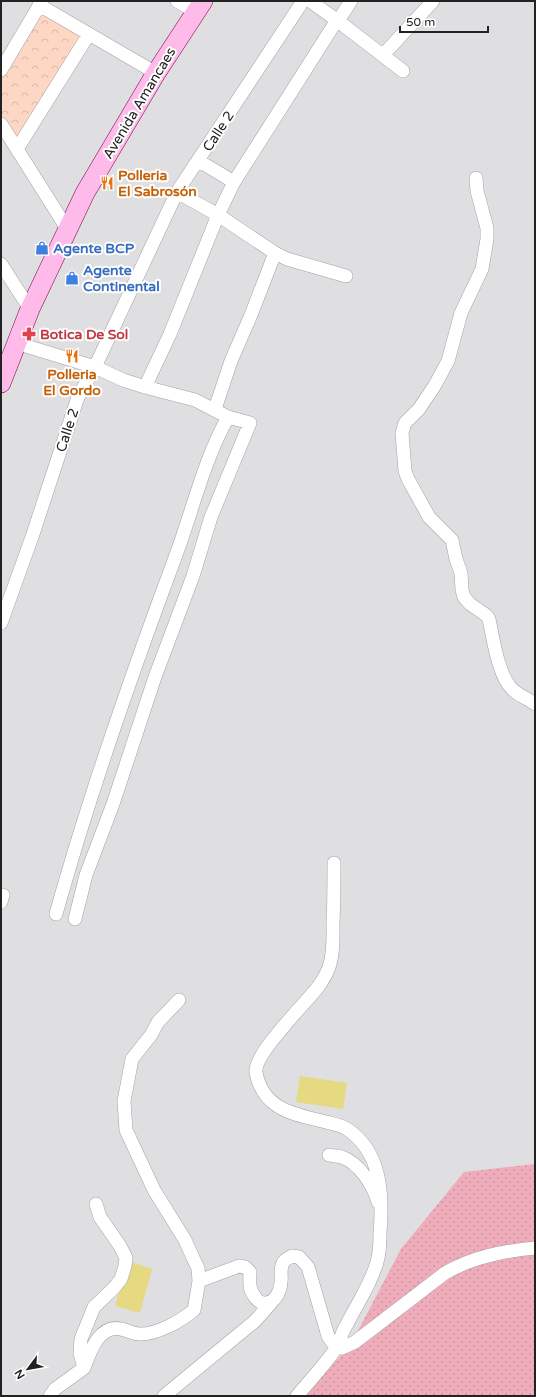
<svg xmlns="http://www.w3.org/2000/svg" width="536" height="1397" font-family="'Varela Round',sans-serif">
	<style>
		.residential { fill: #dfdee0 }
		.grass { fill: url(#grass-dots) }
		.park { fill: url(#park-crowns) }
		.pitch { fill: #e5d982 }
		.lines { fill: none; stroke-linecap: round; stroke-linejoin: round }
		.street-casing { stroke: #a3a3a3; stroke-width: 14 }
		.secondary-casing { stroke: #810052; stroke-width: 20 }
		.street { stroke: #fff; stroke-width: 13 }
		.secondary { stroke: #febae9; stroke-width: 19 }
		.labels { text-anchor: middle; stroke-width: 4; stroke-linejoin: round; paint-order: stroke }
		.street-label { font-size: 14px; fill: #222; stroke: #fff }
		.food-label { font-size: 14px; font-weight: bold; fill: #c56008; stroke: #fff; text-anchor: start }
		.shop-label { font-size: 14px; font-weight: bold; fill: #366cbe; stroke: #fff; text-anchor: start }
		.health-label { font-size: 14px; font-weight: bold; fill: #be3a42; stroke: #fff; text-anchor: start }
	</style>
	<defs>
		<pattern id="grass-dots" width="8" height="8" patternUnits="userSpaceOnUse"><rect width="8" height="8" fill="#efacbb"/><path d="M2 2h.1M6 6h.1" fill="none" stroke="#cd94a0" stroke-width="1.8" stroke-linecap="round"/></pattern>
		<pattern id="park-crowns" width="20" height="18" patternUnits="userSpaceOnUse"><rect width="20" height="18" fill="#fdd7c4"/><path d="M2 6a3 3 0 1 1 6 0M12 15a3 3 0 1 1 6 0" fill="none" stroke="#d9b8a8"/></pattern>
	</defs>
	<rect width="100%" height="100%" fill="#f1e8f2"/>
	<path class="residential" d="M 1,1 L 535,1 L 535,1205 L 336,1396 L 1,1396 Z"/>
	<path class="grass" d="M 535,1164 L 535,1396 L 305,1396 L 351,1344 L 401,1249 L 464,1172 Z"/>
	<path class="park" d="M 39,12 L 83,36 L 17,138 L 1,114 L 1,78 Z"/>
	<path class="pitch" d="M 300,1076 L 347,1083 L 343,1109 L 296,1102 Z
		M 128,1261 L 152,1269 L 140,1313 L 115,1306 Z"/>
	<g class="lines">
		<g class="street-casing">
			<path id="street" d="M 177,1 L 196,12
				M 310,1 L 338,21 L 403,71
				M 39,5 L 156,73
				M 338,21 L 351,1
				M 383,55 L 433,1
				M 1,70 L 42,1
				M 1,124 L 68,230
				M 17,149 L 89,34
				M 199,161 L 234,182
				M 476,178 L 477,191 L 487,228 L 487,239 L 482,269 L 461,313 L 448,361 L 435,385 L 419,409 L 405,423 L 402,433 L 405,471 L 408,479 L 429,517 L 452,540 L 456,559 L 461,573 L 462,590 L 464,597 L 470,604 L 486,615 L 489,619 C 493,638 498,675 512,689 C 518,695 528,699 535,704
				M 177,192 L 218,215 L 275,253 L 287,259 L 346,276
				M 1,264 L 30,309
				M 16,343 L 95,367 L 123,380 L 145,387 L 195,400 L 228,417 L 250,423 L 211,517 L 193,576 L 155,677 L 113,804 L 86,875 L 75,919
				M 145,387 L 170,334 L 218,215 L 234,182 L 337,20
				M 215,409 L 231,361 L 251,315 L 275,253
				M 1,623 L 32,537 L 78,397 L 95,367 L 177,192 L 303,1
				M 1,902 L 3,895
				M 56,914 C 90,792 132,673 176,555 C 193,509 204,460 228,417
				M 179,1000 L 158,1022 L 151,1035 L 132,1059 L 124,1101 L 126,1130 L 154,1190 L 185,1240 L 194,1260 L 198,1268 L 199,1281
				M 329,1155 C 333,1156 339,1156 342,1157 C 360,1164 373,1185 378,1202
				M 84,1368 C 90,1352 99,1324 121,1329 C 127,1330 133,1334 139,1334 C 156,1335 181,1321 194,1310 L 199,1281 L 239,1266 L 245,1267 L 250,1272 C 250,1278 249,1285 251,1290 C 253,1295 258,1303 264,1303 C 275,1304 280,1292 281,1282 C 282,1277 280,1271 282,1266 C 283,1260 287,1259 292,1256 L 299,1257 L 308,1267 L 328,1336 C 332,1343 335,1346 342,1348 L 355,1342 L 445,1273 C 473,1257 503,1251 535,1248
				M 50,1396 L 55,1389 L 84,1368 L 80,1353 L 81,1339 L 94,1307 L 114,1288 L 121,1279 L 125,1266 L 126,1258 L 120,1246 L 100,1217 L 96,1204
				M 164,1396 L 255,1321 L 271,1303
				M 297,1396 C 310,1380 325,1365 336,1348 C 341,1340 342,1331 347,1324 C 357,1304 371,1284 377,1262 C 380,1253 380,1242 380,1233 C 383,1196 382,1152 347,1129 C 341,1125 333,1124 326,1122 C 295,1114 264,1111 256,1073 C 252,1055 306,1003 318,987 C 323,980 328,972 330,964 C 334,950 333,936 333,922 C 334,902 334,882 334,863"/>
		</g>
		<g class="secondary-casing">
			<path id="secondary" d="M 1,383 L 30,309 L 85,193 L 156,73 L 203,1"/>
		</g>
		<use href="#street" class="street"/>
		<use href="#secondary" class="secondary"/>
	</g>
	<defs>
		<g id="restaurant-bare" transform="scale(1.08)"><path d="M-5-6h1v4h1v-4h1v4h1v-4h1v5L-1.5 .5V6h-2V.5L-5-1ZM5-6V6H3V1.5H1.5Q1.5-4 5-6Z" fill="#e8710a" stroke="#fff" stroke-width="2.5" paint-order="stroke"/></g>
		<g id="shop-bare" transform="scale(1.08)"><path d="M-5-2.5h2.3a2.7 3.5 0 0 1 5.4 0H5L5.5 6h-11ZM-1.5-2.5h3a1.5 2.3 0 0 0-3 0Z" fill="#3f7fe0" stroke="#fff" stroke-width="2.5" paint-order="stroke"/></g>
		<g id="pharmacy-bare" transform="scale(1.08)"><path d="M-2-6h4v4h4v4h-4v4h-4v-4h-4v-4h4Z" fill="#e0444e" stroke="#fff" stroke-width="2.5" paint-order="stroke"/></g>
	</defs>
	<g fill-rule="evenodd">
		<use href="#restaurant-bare" x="107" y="183"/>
		<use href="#shop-bare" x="42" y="248"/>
		<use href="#shop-bare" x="72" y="278"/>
		<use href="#pharmacy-bare" x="29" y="334"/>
		<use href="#restaurant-bare" x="72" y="356"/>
	</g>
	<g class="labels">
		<g class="street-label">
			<text transform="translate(139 103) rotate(-59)" y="5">Avenida Amancaes</text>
			<text transform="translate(218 131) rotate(-57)" y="5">Calle 2</text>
			<text transform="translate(67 430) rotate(-72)" y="5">Calle 2</text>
		</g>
		<g class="food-label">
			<text x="118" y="180">Polleria<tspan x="118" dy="16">El Sabrosón</tspan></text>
			<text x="72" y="379" text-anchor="middle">Polleria<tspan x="72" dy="16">El Gordo</tspan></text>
		</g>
		<g class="shop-label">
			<text x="53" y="253">Agente BCP</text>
			<text x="83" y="275">Agente<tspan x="83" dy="16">Continental</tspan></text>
		</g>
		<g class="health-label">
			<text x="40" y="339">Botica De Sol</text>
		</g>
	</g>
	<rect width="536" height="1397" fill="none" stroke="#222222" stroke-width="4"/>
	<g transform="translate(28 1369) rotate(238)" stroke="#ffffff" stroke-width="3" paint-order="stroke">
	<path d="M0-3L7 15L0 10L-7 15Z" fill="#222222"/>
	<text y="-6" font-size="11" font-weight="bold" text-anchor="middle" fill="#222222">N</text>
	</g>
	<path d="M400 26v6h88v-6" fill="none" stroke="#222222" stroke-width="2"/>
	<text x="406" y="26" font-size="12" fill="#222222" stroke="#ffffff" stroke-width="3" paint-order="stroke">50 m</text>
</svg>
